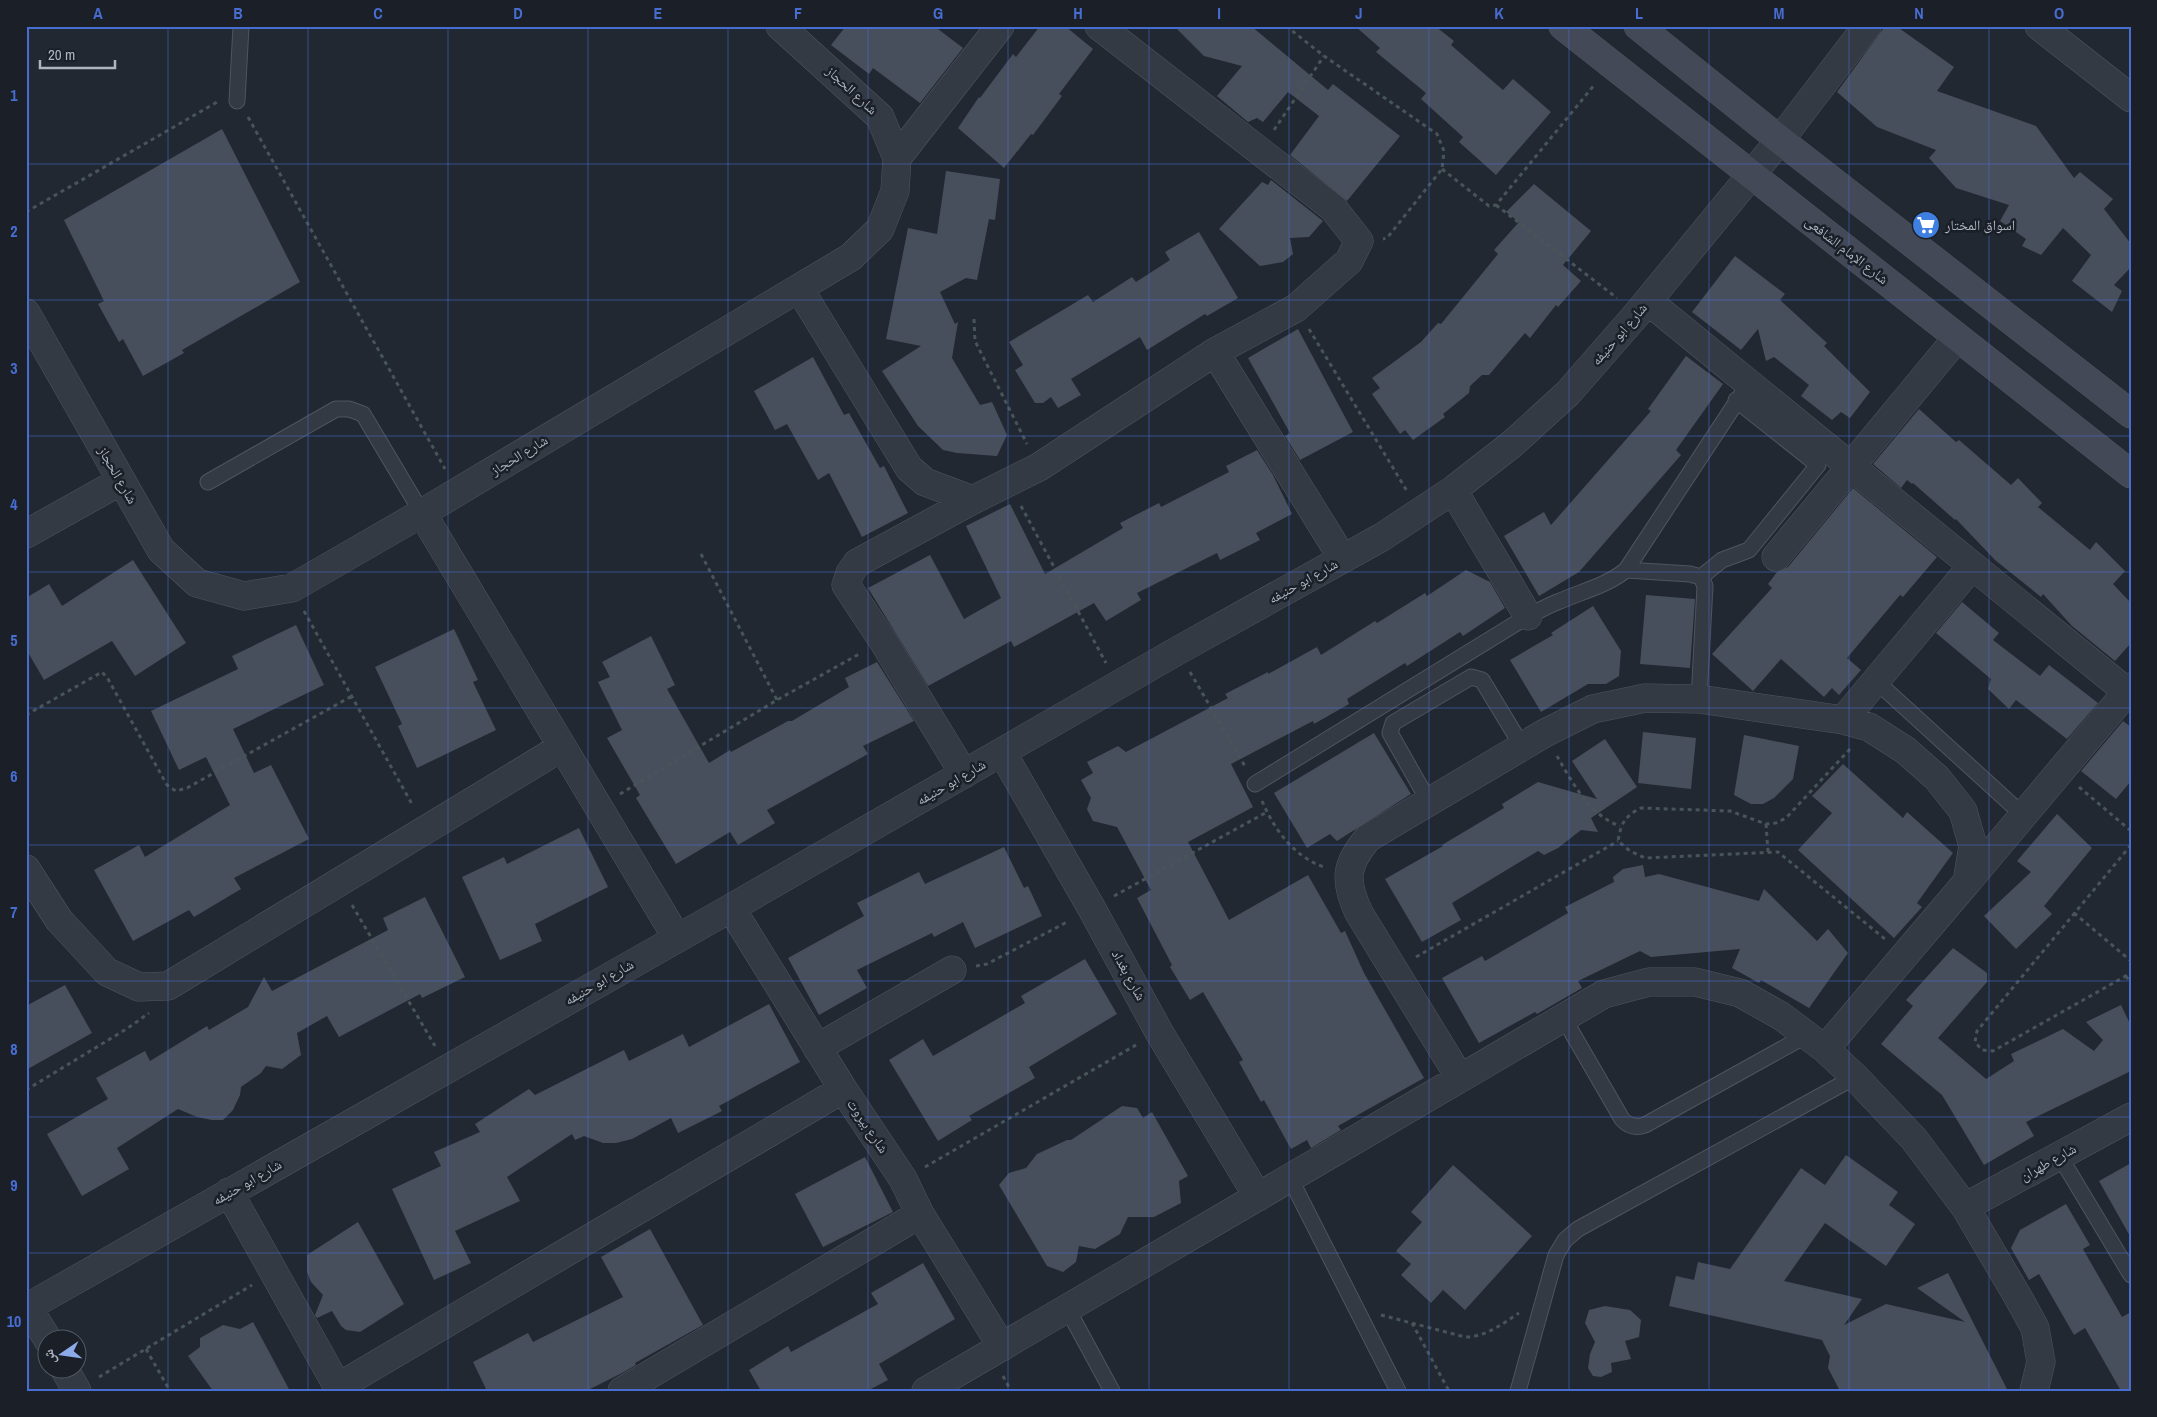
<svg xmlns="http://www.w3.org/2000/svg" width="2157" height="1417" font-family="'Archivo Narrow','Noto Naskh Arabic',sans-serif">
	<style>
		.building { fill: #484f5c }
		.lines { fill: none; stroke-linecap: round; stroke-linejoin: round }
		.lane-casing { stroke: #4f555e; stroke-width: 17 }
		.street-casing { stroke: #4f555e; stroke-width: 29 }
		.secondary-casing { stroke: #4f555e; stroke-width: 29 }
		.path { stroke: #475558; stroke-width: 3; stroke-dasharray: 4 4; stroke-linecap: butt }
		.lane { stroke: #343a43; stroke-width: 15 }
		.street { stroke: #343a43; stroke-width: 28 }
		.secondary { stroke: #434956; stroke-width: 28 }
		.grid { fill: none; stroke: #486dd1; stroke-width: 1; stroke-opacity: 0.55 }
		.labels { text-anchor: middle; stroke-width: 5; stroke-linejoin: round; paint-order: stroke }
		.street-label { font-size: 14px; fill: #aeb5c0; stroke: #1a1f28 }
		.poi-label { font-size: 14px; fill: #aeb5c0; stroke: #1a1f28; text-anchor: start }
		.neatline { fill: none; stroke: #486dd1; stroke-width: 2 }
		.grid-label { font-size: 16px; text-anchor: middle; font-weight: bold; fill: #486dd1 }
	</style>
	<rect width="100%" height="100%" fill="#212832"/>
	<path class="building" d="M 846,26 L 934,26 L 963,48 L 920,103 L 873,68 L 869,74 L 831,45 Z
		M 1040,26 L 1065,26 L 1093,49 L 1059,94 L 1062,96 L 1033,135 L 1031,134 L 1004,168 L 958,128 L 979,97 L 980,98 L 1013,54 L 1016,57 Z
		M 1174,26 L 1251,26 L 1328,90 L 1333,84 L 1400,136 L 1347,201 L 1290,155 L 1319,116 L 1288,92 L 1263,122 L 1257,118 L 1248,122 L 1217,96 L 1242,66 L 1204,56 Z
		M 1355,26 L 1435,26 L 1454,41 L 1451,45 L 1503,90 L 1513,79 L 1551,112 L 1496,175 L 1459,142 L 1463,137 L 1421,99 L 1426,93 L 1376,52 L 1380,48 Z
		M 1885,26 L 1896,26 L 1954,67 L 1937,91 L 2036,126 L 2074,178 L 2080,172 L 2113,199 L 2104,209 L 2131,244 L 2131,267 L 2114,285 L 2122,291 L 2112,312 L 2072,281 L 2091,255 L 2063,228 L 2041,255 L 2022,246 L 2026,239 L 2000,221 L 2009,205 L 1956,188 L 1929,158 L 1936,150 L 1877,127 L 1837,92 Z
		M 222,129 L 300,282 L 182,350 L 184,353 L 143,376 L 123,339 L 119,342 L 98,304 L 104,301 L 64,220 Z
		M 946,171 L 1000,179 L 995,220 L 989,219 L 977,280 L 966,278 L 940,292 L 955,324 L 958,322 L 952,358 L 980,405 L 992,402 L 1007,435 L 997,456 L 957,453 L 943,450 L 918,426 L 882,371 L 921,346 L 886,339 L 908,228 L 937,234 Z
		M 1271,180 L 1323,221 L 1309,237 L 1290,238 L 1293,254 L 1283,262 L 1260,266 L 1219,229 L 1262,182 L 1268,185 Z
		M 1534,184 L 1591,231 L 1563,265 L 1581,281 L 1558,307 L 1556,305 L 1530,338 L 1525,333 L 1489,375 L 1482,375 L 1470,386 L 1469,393 L 1443,414 L 1445,417 L 1413,440 L 1405,430 L 1400,434 L 1372,394 L 1380,388 L 1372,378 L 1421,342 L 1438,323 L 1441,324 L 1498,254 L 1494,250 L 1519,222 L 1506,212 Z
		M 1199,232 L 1238,298 L 1207,316 L 1205,314 L 1147,350 L 1140,337 L 1071,379 L 1081,395 L 1058,408 L 1051,397 L 1043,403 L 1035,403 L 1015,370 L 1023,365 L 1009,342 L 1088,295 L 1093,302 L 1132,277 L 1136,282 L 1170,260 L 1165,252 Z
		M 1735,256 L 1785,294 L 1780,300 L 1827,343 L 1824,346 L 1870,392 L 1850,418 L 1841,412 L 1832,420 L 1801,396 L 1809,385 L 1774,357 L 1766,361 L 1758,329 L 1741,350 L 1692,312 Z
		M 1298,329 L 1353,432 L 1300,460 L 1285,436 L 1290,433 L 1248,358 Z
		M 1686,356 L 1723,384 L 1676,450 L 1681,455 L 1579,572 L 1539,596 L 1504,536 L 1544,512 L 1551,525 L 1651,411 L 1648,409 Z
		M 813,357 L 844,415 L 849,413 L 880,468 L 884,466 L 908,513 L 862,537 L 829,473 L 818,480 L 787,424 L 775,430 L 754,391 Z
		M 1919,409 L 1956,442 L 1959,440 L 2011,485 L 2018,478 L 2042,503 L 2038,507 L 2090,550 L 2096,542 L 2125,571 L 2113,584 L 2131,603 L 2131,643 L 2115,661 L 2072,626 L 2043,594 L 2041,597 L 1995,560 L 1956,519 L 1955,520 L 1913,483 L 1912,484 L 1907,480 L 1901,488 L 1873,464 Z
		M 1257,450 L 1273,475 L 1292,514 L 1256,533 L 1260,540 L 1220,560 L 1217,553 L 1137,593 L 1141,600 L 1106,621 L 1094,603 L 1014,647 L 1011,641 L 928,686 L 868,588 L 930,555 L 964,619 L 1001,598 L 966,526 L 1010,504 L 1045,574 L 1123,528 L 1120,523 L 1159,503 L 1161,507 L 1229,472 L 1226,466 Z
		M 1853,488 L 1937,557 L 1903,597 L 1900,595 L 1847,658 L 1861,670 L 1839,695 L 1832,688 L 1824,697 L 1781,659 L 1753,691 L 1712,654 L 1772,588 L 1768,584 L 1777,572 L 1788,567 Z
		M 133,560 L 186,643 L 135,676 L 112,641 L 44,680 L 26,649 L 26,598 L 49,584 L 62,606 Z
		M 1466,570 L 1490,582 L 1505,608 L 1463,636 L 1460,632 L 1407,666 L 1405,663 L 1347,699 L 1349,704 L 1314,724 L 1313,721 L 1231,764 L 1253,807 L 1188,842 L 1229,920 L 1308,875 L 1341,933 L 1345,931 L 1364,973 L 1424,1078 L 1338,1126 L 1341,1130 L 1311,1148 L 1307,1140 L 1291,1149 L 1264,1100 L 1261,1102 L 1239,1062 L 1243,1060 L 1203,992 L 1190,1000 L 1170,967 L 1172,965 L 1137,898 L 1151,890 L 1117,827 L 1093,821 L 1087,809 L 1091,798 L 1081,780 L 1093,773 L 1087,762 L 1118,746 L 1126,752 L 1228,698 L 1225,694 L 1268,672 L 1268,674 L 1317,647 L 1321,655 L 1375,621 L 1377,623 L 1425,593 L 1427,596 Z
		M 1646,595 L 1695,599 L 1690,668 L 1640,664 Z
		M 1962,602 L 1999,633 L 1993,640 L 2040,676 L 2049,665 L 2098,703 L 2067,739 L 2016,700 L 2009,709 L 1988,689 L 1991,679 L 1936,633 Z
		M 1593,606 L 1621,651 L 1619,676 L 1606,684 L 1588,684 L 1541,712 L 1510,660 L 1553,635 L 1551,633 Z
		M 296,625 L 324,685 L 233,729 L 254,773 L 271,765 L 309,839 L 234,878 L 241,889 L 194,917 L 189,910 L 133,941 L 94,870 L 139,845 L 145,857 L 230,805 L 206,757 L 179,770 L 151,711 L 238,669 L 232,656 Z
		M 454,629 L 478,680 L 473,682 L 496,730 L 417,768 L 398,726 L 402,724 L 375,667 Z
		M 651,636 L 675,685 L 667,689 L 709,763 L 730,750 L 731,752 L 788,721 L 792,721 L 849,687 L 845,678 L 877,662 L 914,721 L 863,746 L 868,754 L 767,810 L 775,823 L 738,845 L 730,832 L 676,864 L 636,798 L 640,795 L 607,738 L 622,730 L 598,682 L 610,677 L 602,662 Z
		M 2123,721 L 2131,727 L 2131,781 L 2116,799 L 2081,771 Z
		M 1643,732 L 1696,738 L 1691,789 L 1638,783 Z
		M 1374,733 L 1411,794 L 1337,841 L 1330,834 L 1307,848 L 1274,793 Z
		M 1744,735 L 1799,746 L 1793,779 L 1774,798 L 1763,804 L 1751,804 L 1734,795 Z
		M 1605,739 L 1637,787 L 1591,818 L 1598,832 L 1581,830 L 1558,848 L 1544,855 L 1538,851 L 1452,903 L 1461,920 L 1422,942 L 1385,879 L 1443,846 L 1442,845 L 1504,808 L 1502,804 L 1538,782 L 1597,799 L 1572,761 Z
		M 1843,764 L 1903,818 L 1907,812 L 1953,853 L 1917,903 L 1922,907 L 1894,938 L 1798,850 L 1832,813 L 1812,796 Z
		M 2057,814 L 2092,848 L 2044,906 L 2052,914 L 2016,949 L 1984,916 L 2031,872 L 2017,861 Z
		M 579,828 L 608,887 L 535,924 L 542,941 L 500,960 L 462,877 L 504,857 L 507,864 Z
		M 1004,847 L 1024,888 L 1028,886 L 1042,916 L 975,948 L 963,922 L 934,937 L 932,933 L 857,970 L 867,988 L 819,1015 L 788,958 L 864,916 L 857,903 L 919,872 L 925,884 Z
		M 1643,865 L 1645,877 L 1659,874 L 1759,901 L 1764,889 L 1817,941 L 1828,929 L 1848,953 L 1809,1008 L 1761,980 L 1759,983 L 1732,968 L 1740,949 L 1651,957 L 1640,951 L 1578,981 L 1582,988 L 1537,1014 L 1535,1012 L 1479,1043 L 1442,978 L 1482,956 L 1485,961 L 1568,913 L 1565,907 L 1614,882 L 1613,877 L 1623,869 Z
		M 425,897 L 465,977 L 422,998 L 420,994 L 339,1037 L 327,1016 L 297,1033 L 301,1055 L 282,1069 L 266,1066 L 261,1073 L 241,1087 L 240,1095 L 233,1110 L 223,1120 L 212,1120 L 197,1117 L 178,1109 L 117,1148 L 129,1169 L 82,1196 L 47,1134 L 108,1099 L 96,1078 L 145,1051 L 150,1061 L 207,1026 L 209,1030 L 248,1007 L 264,977 L 272,991 L 388,930 L 383,918 Z
		M 1953,948 L 1987,973 L 1987,982 L 1938,1038 L 1986,1079 L 2014,1061 L 2011,1054 L 2063,1029 L 2094,1051 L 2103,1040 L 2086,1022 L 2121,1005 L 2131,1026 L 2131,1071 L 2026,1122 L 2034,1136 L 1984,1165 L 1942,1095 L 1881,1044 L 1913,1006 L 1906,1000 Z
		M 1085,959 L 1117,1014 L 1029,1067 L 1035,1078 L 969,1116 L 972,1120 L 938,1141 L 889,1060 L 923,1039 L 933,1056 L 1025,1003 L 1021,996 Z
		M 65,985 L 92,1033 L 26,1070 L 26,1006 Z
		M 769,1004 L 800,1062 L 719,1106 L 722,1111 L 678,1133 L 671,1118 L 632,1139 L 616,1143 L 603,1143 L 584,1136 L 575,1140 L 572,1134 L 507,1177 L 520,1201 L 455,1231 L 471,1263 L 434,1280 L 392,1189 L 441,1166 L 434,1152 L 480,1132 L 475,1124 L 529,1089 L 535,1095 L 624,1050 L 629,1061 L 683,1034 L 689,1047 Z
		M 1122,1106 L 1137,1108 L 1143,1118 L 1152,1112 L 1188,1176 L 1179,1181 L 1181,1203 L 1154,1217 L 1128,1217 L 1120,1234 L 1095,1249 L 1079,1246 L 1076,1262 L 1063,1272 L 1047,1266 L 999,1185 L 1009,1173 L 1026,1168 L 1037,1154 L 1067,1140 L 1071,1140 Z
		M 1846,1155 L 1898,1192 L 1889,1205 L 1915,1224 L 1886,1266 L 1825,1223 L 1784,1281 L 1862,1299 L 1844,1325 L 1886,1304 L 1965,1322 L 1917,1288 L 1948,1273 L 2008,1391 L 1840,1391 L 1828,1368 L 1830,1356 L 1822,1340 L 1669,1306 L 1676,1276 L 1694,1280 L 1698,1262 L 1730,1269 L 1801,1168 L 1825,1185 Z
		M 865,1157 L 893,1212 L 823,1247 L 795,1194 Z
		M 2131,1163 L 2131,1238 L 2099,1181 Z
		M 1453,1165 L 1532,1236 L 1465,1310 L 1443,1290 L 1431,1303 L 1401,1275 L 1411,1264 L 1396,1251 L 1422,1222 L 1411,1212 Z
		M 2066,1204 L 2090,1245 L 2083,1249 L 2122,1317 L 2131,1312 L 2131,1391 L 2121,1391 L 2085,1328 L 2074,1335 L 2039,1274 L 2029,1280 L 2011,1248 L 2020,1230 Z
		M 358,1222 L 404,1304 L 360,1332 L 346,1330 L 341,1326 L 332,1311 L 317,1318 L 315,1315 L 323,1295 L 311,1282 L 307,1272 L 307,1255 Z
		M 650,1229 L 703,1325 L 635,1363 L 636,1365 L 622,1373 L 586,1391 L 487,1391 L 473,1362 L 528,1333 L 533,1342 L 623,1297 L 601,1257 Z
		M 923,1263 L 955,1319 L 879,1364 L 888,1380 L 867,1391 L 761,1391 L 749,1370 L 788,1346 L 791,1352 L 878,1304 L 871,1293 Z
		M 1605,1306 L 1630,1310 L 1641,1320 L 1639,1337 L 1625,1341 L 1631,1359 L 1611,1363 L 1612,1372 L 1601,1377 L 1593,1376 L 1588,1368 L 1590,1354 L 1595,1342 L 1585,1323 L 1589,1310 Z
		M 253,1322 L 290,1391 L 213,1391 L 188,1356 L 200,1347 L 200,1338 L 223,1325 L 240,1329 Z"/>
	<g class="lines">
		<g class="lane-casing">
			<path id="lane" d="M 237,101 L 241,26
				M 208,482 L 336,409 L 349,409 L 363,414 L 422,513
				M 1626,570 L 1690,574 L 1701,577 L 1705,586 L 1699,699
				M 1701,577 L 1722,560 L 1749,550 L 1818,465 L 1736,400
				M 1876,681 L 2023,815
				M 1255,784 L 1528,616 C 1539,611 1549,605 1560,601 C 1583,591 1606,586 1626,570 L 1749,383
				M 1429,802 L 1390,733 L 1393,723 L 1471,677 L 1482,680 L 1522,746
				M 1563,1017 L 1622,1119 C 1628,1126 1636,1128 1645,1125 L 1807,1035
				M 2059,1155 L 2131,1275
				M 1290,1178 L 1398,1391
				M 1067,1308 L 1112,1391
				M 1518,1391 L 1556,1255 L 1565,1240 L 1578,1229 L 1855,1077"/>
		</g>
		<g class="street-casing">
			<path id="street" d="M 2039,26 L 2131,98
				M 897,158 L 1000,26
				M 799,288 L 909,468 L 925,482 L 973,500 L 1039,467 L 1215,352 L 1296,308 L 1349,261 L 1359,241 L 1333,208 L 1099,26
				M 1648,301 L 2131,695
				M 26,313 L 161,550 L 197,583 L 244,596 L 292,588 L 422,513 L 851,257 L 880,229 L 895,191 L 897,158 L 880,117 L 780,26
				M 1215,352 L 1343,559
				M 1453,490 L 1528,616
				M 422,513 L 677,938
				M 26,534 L 121,481
				M 1776,557 L 1957,338
				M 1843,720 L 1972,566
				M 1002,752 L 1092,909 L 1159,1032 L 1258,1197
				M 964,774 L 883,641 L 846,585 L 850,573 L 857,563 L 973,500
				M 26,869 L 59,920 L 107,972 L 139,987 L 168,986 L 562,747
				M 1968,881 L 2131,687
				M 731,908 L 843,1089 L 903,1179 L 920,1214 L 1002,1347
				M 817,1048 L 952,970
				M 1460,1078 L 1359,913 C 1344,881 1345,865 1368,838 L 1545,733 L 1593,709 L 1645,698 L 1699,699 L 1843,720 L 1869,727 L 1905,750 L 1937,778 L 1963,811 L 1973,846 L 1967,882 L 1825,1049
				M 229,1192 L 340,1391
				M 1965,1207 L 2131,1117
				M 26,1304 L 48,1340
				M 28,1307 L 731,908 L 1177,651 L 1382,537 L 1453,490 L 1512,444 L 1568,393 L 1637,314 L 1780,140 L 1867,26
				M 65,1370 L 77,1391
				M 338,1387 L 843,1089
				M 622,1391 L 920,1214
				M 926,1391 L 1604,994 L 1649,982 L 1695,982 L 1740,993 L 1781,1016 L 1825,1049 L 1855,1077 L 1914,1139 L 1965,1207 L 2018,1297 L 2035,1328 L 2041,1362 L 2034,1391"/>
		</g>
		<g class="secondary-casing">
			<path id="secondary" d="M 1563,26 L 2131,474
				M 1638,26 L 1780,140 L 2131,414"/>
		</g>
		<path class="path" d="M 1286,26 L 1324,56 L 1437,134 L 1444,151 L 1442,169 L 1387,238 L 1383,239
			M 248,117 L 445,469
			M 1274,130 L 1324,56
			M 1442,169 L 1489,206 L 1496,205 L 1595,84
			M 1496,205 L 1617,298
			M 26,212 L 219,101
			M 974,319 L 975,341 L 1027,444
			M 1309,329 L 1407,491
			M 1021,506 L 1106,663
			M 701,554 L 777,700
			M 304,611 L 413,806
			M 1190,672 L 1246,768
			M 26,715 L 102,672 L 108,679 L 167,785 L 176,791 L 187,788 L 352,696
			M 1850,749 L 1786,818 L 1776,823 L 1766,824 L 1730,811 L 1641,808 C 1625,816 1621,823 1618,841 L 1630,851 L 1645,858 L 1778,852 L 1885,939
			M 1557,756 C 1572,782 1590,816 1620,826
			M 2079,787 L 2131,831
			M 620,794 L 777,700 L 861,653
			M 1262,801 C 1274,829 1294,857 1324,867
			M 1766,824 L 1768,852
			M 2131,845 L 1977,1031 L 1975,1042 L 1982,1050 L 1993,1051 L 2131,973
			M 1114,896 L 1267,812
			M 352,905 L 435,1046
			M 2074,913 L 2131,961
			M 1416,957 L 1618,841
			M 976,966 L 987,964 L 1069,921
			M 2126,976 L 2131,984
			M 26,1090 L 128,1028 L 149,1013
			M 925,1167 L 1136,1045
			M 1381,1315 L 1465,1337 C 1486,1337 1502,1324 1519,1313
			M 1412,1323 L 1449,1391
			M 146,1349 L 170,1391
			M 1003,1376 L 1011,1391
			M 99,1377 L 252,1285"/>
		<use href="#lane" class="lane"/>
		<use href="#street" class="street"/>
		<use href="#secondary" class="secondary"/>
	</g>
	<path class="grid" d="M 168,26 L 168,1391M 308,26 L 308,1391M 448,26 L 448,1391M 588,26 L 588,1391M 728,26 L 728,1391M 868,26 L 868,1391M 1008,26 L 1008,1391M 1149,26 L 1149,1391M 1289,26 L 1289,1391M 1429,26 L 1429,1391M 1569,26 L 1569,1391M 1709,26 L 1709,1391M 1849,26 L 1849,1391M 1989,26 L 1989,1391M 26,164 L 2131,164M 26,300 L 2131,300M 26,436 L 2131,436M 26,572 L 2131,572M 26,708 L 2131,708M 26,845 L 2131,845M 26,981 L 2131,981M 26,1117 L 2131,1117M 26,1253 L 2131,1253"/>
	<defs>
		<g id="supermarket-disc" transform="scale(1.4375)"><circle r="9.5" fill="#3f7fe0" stroke="#1a1f28"/><path d="M-6-5.5h2.5l.6 2H6L4.5 2H-2.5L-4.4-4H-6ZM-1.5 3.2a1.3 1.3 0 1 0 .1 0ZM3 3.2a1.3 1.3 0 1 0 .1 0Z" fill="#fff"/></g>
	</defs>
	<g fill-rule="evenodd">
		<use href="#supermarket-disc" x="1926" y="225"/>
	</g>
	<g class="labels">
		<g class="street-label">
			<text transform="translate(852 90) rotate(43)" y="5">شارع الحجاز</text>
			<text transform="translate(1847 250) rotate(38)" y="5">شارع الإمام الشافعى</text>
			<text transform="translate(1619 334) rotate(-49)" y="5">شارع ابو حنيفه</text>
			<text transform="translate(519 455) rotate(-31)" y="5">شارع الحجاز</text>
			<text transform="translate(118 475) rotate(60)" y="5">شارع الحجاز</text>
			<text transform="translate(1303 581) rotate(-29)" y="5">شارع ابو حنيفه</text>
			<text transform="translate(951 782) rotate(-30)" y="5">شارع ابو حنيفه</text>
			<text transform="translate(1129 975) rotate(61)" y="5">شارع بغداد</text>
			<text transform="translate(599 982) rotate(-30)" y="5">شارع ابو حنيفه</text>
			<text transform="translate(868 1126) rotate(56)" y="5">شارع بيروت</text>
			<text transform="translate(2048 1162) rotate(-29)" y="5">شارع طهران</text>
			<text transform="translate(247 1182) rotate(-30)" y="5">شارع ابو حنيفه</text>
		</g>
		<g class="poi-label">
			<text x="1945" y="230">اسواق المختار</text>
		</g>
	</g>
	<rect width="2157" height="1417" fill="none" stroke="#1a1f28" stroke-width="55"/>
	<g transform="translate(62 1354) rotate(257)"><circle r="24" fill="#1a1f28" stroke="#555b65"/>
	<path d="M0-4L9 19L0 12L-9 19Z" fill="#8bace9"/>
	<text y="-8" font-size="14" font-weight="bold" text-anchor="middle" fill="#aeb5c0">ش</text>
	</g>
	<path d="M40 60v8h75v-8" fill="none" stroke="#aeb5c0" stroke-width="2.5"/>
	<text x="48" y="60" font-size="15" fill="#aeb5c0" stroke="#1a1f28" stroke-width="4" paint-order="stroke">20 m</text>
	<rect x="28" y="28" width="2102" height="1362" class="neatline"/>
	<g class="grid-label">
		<text x="98" y="19">A</text>
		<text x="238" y="19">B</text>
		<text x="378" y="19">C</text>
		<text x="518" y="19">D</text>
		<text x="658" y="19">E</text>
		<text x="798" y="19">F</text>
		<text x="938" y="19">G</text>
		<text x="1078" y="19">H</text>
		<text x="1219" y="19">I</text>
		<text x="1359" y="19">J</text>
		<text x="1499" y="19">K</text>
		<text x="1639" y="19">L</text>
		<text x="1779" y="19">M</text>
		<text x="1919" y="19">N</text>
		<text x="2059" y="19">O</text>
		<text x="14" y="101">1</text>
		<text x="14" y="237">2</text>
		<text x="14" y="374">3</text>
		<text x="14" y="510">4</text>
		<text x="14" y="646">5</text>
		<text x="14" y="782">6</text>
		<text x="14" y="918">7</text>
		<text x="14" y="1055">8</text>
		<text x="14" y="1191">9</text>
		<text x="14" y="1327">10</text>
	</g>
</svg>
